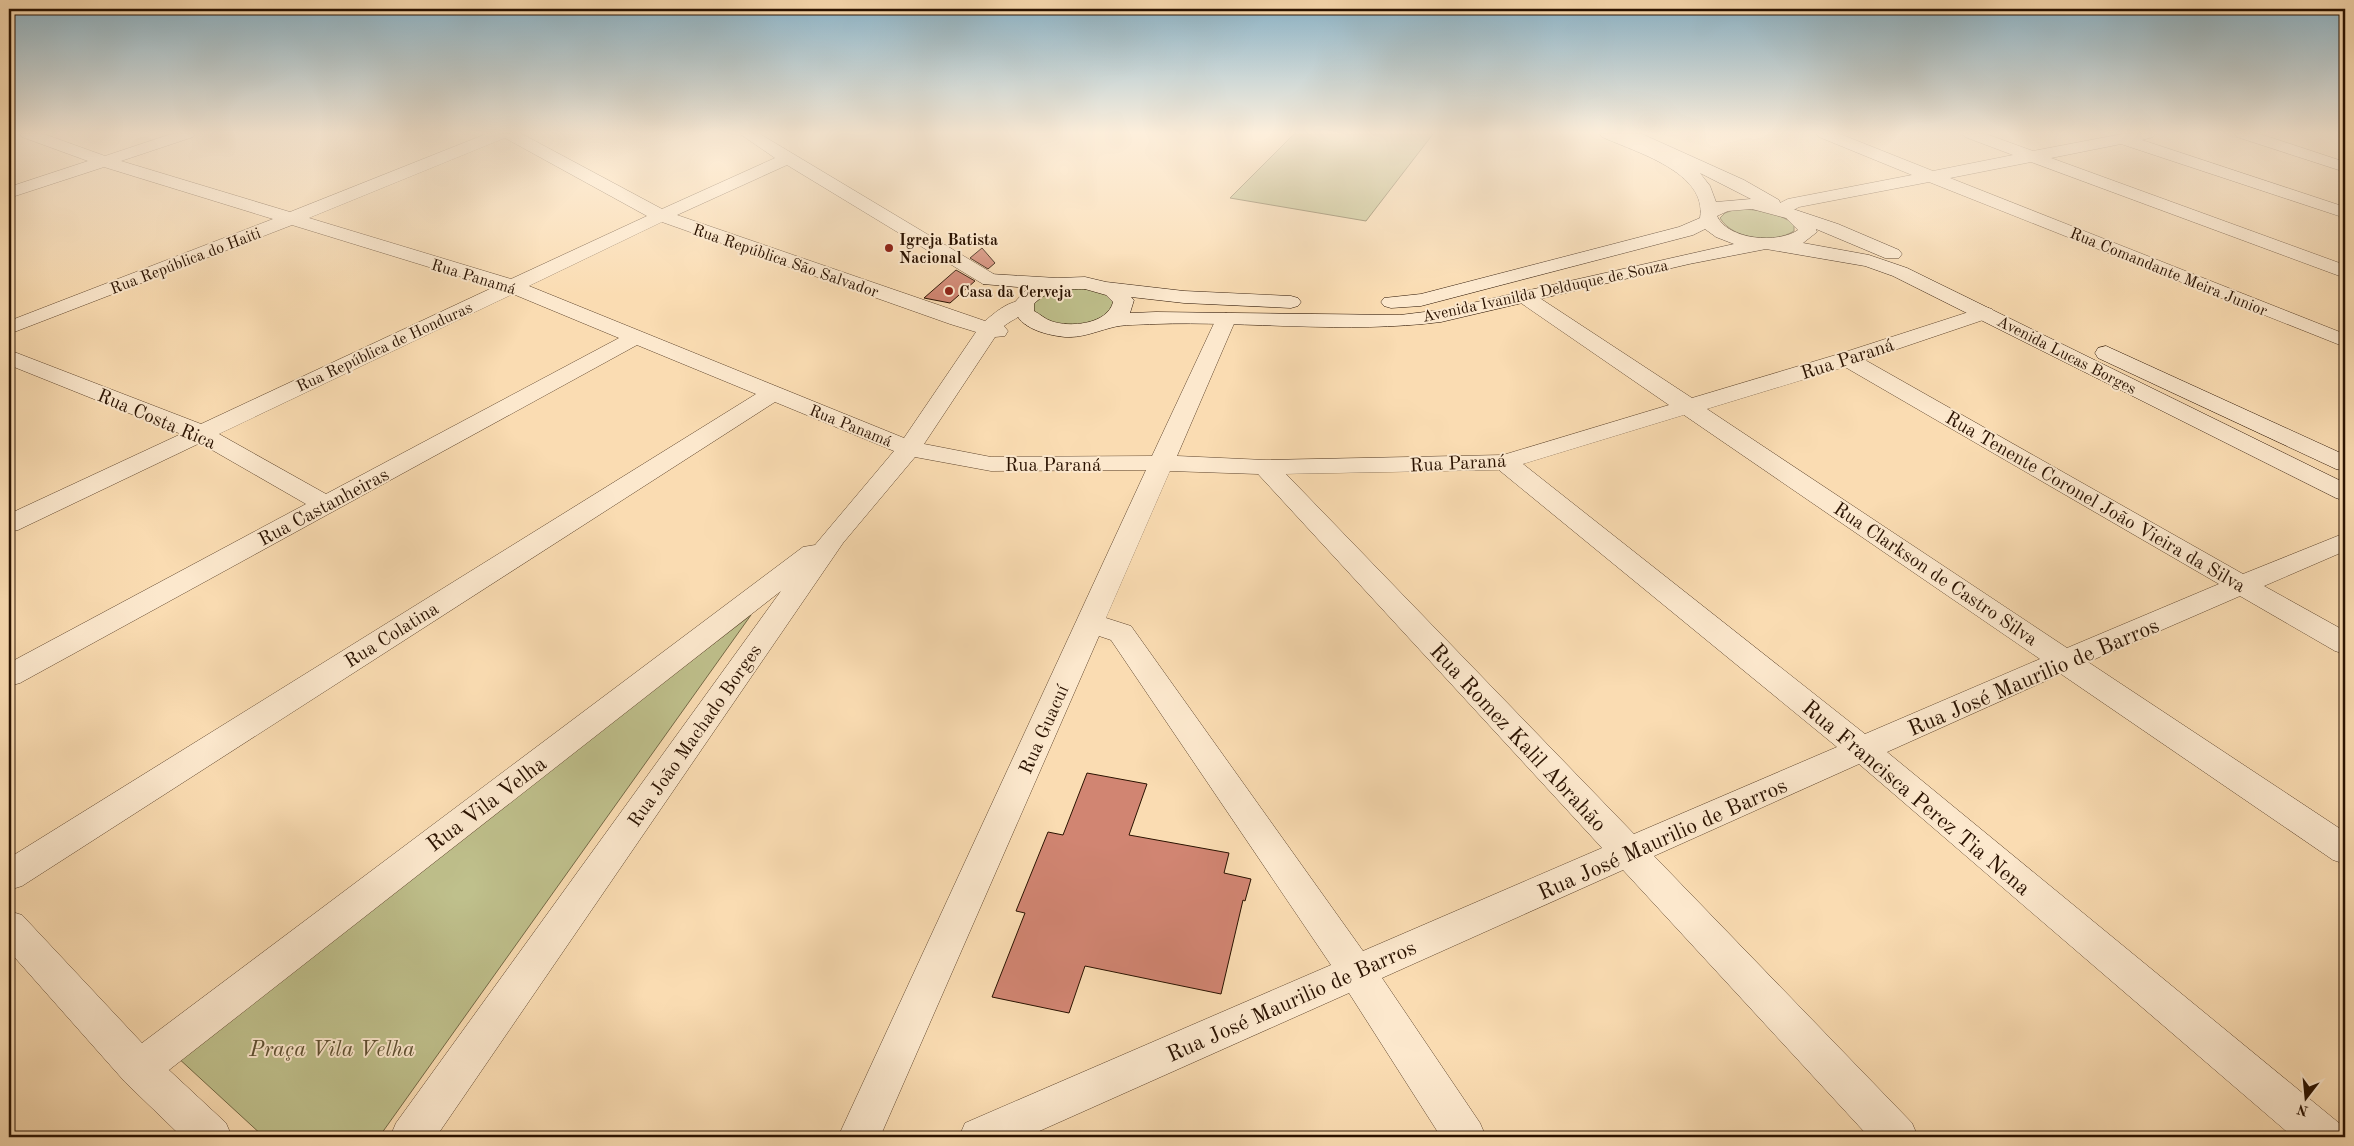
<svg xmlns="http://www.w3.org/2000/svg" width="2354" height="1146" font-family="'Old Standard TT',serif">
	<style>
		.green { fill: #bfc08c; stroke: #746946 }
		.building { fill: #d18572; stroke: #2a1200 }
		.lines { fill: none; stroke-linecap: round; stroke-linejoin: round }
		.street-casing { stroke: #5e442c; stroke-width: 1 }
		.secondary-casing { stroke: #2a1200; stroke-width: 1 }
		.street { fill: #fce8cd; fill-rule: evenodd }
		.secondary { fill: #fce8cd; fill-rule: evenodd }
		.poi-dot { fill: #8f2418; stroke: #fce8cd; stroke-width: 2 }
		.labels { text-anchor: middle; stroke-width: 4; stroke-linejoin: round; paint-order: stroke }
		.far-poi-label { font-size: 16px; font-weight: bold; fill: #2a1200; stroke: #fce8cd; text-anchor: start }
		.far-street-label { font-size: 16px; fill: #2a1200; stroke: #fce8cd }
		.street-label { font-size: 19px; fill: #2a1200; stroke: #fce8cd }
		.near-street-label { font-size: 22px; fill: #2a1200; stroke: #fce8cd }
		.near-park-label { font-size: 22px; font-style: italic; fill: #5e4f31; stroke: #fce8cd }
	</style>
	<rect width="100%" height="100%" fill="#fadcb2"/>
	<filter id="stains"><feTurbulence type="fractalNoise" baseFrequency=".004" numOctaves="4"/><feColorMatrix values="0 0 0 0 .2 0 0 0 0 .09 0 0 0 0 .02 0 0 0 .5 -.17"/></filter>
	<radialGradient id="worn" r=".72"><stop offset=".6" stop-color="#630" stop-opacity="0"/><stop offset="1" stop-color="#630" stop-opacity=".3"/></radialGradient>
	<path class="green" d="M 1294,134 L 1433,134 L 1366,221 L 1230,198 Z
		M 1736,209 C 1756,209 1778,212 1794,224 L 1794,231 C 1774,244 1733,240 1720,218 L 1725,213 Z
		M 1071,286 L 1109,293 L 1116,303 L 1098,322 L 1076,326 L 1054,324 L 1037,317 L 1030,308 L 1035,297 Z
		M 751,615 L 379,1137 L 264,1137 L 176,1056 Z"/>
	<path class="building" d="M 982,248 L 995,263 L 988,269 L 970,258 Z
		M 956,270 L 975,281 L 950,303 L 924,298 Z
		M 1087,773 L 1147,784 L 1129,835 L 1229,853 L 1224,873 L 1251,879 L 1245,901 L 1243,900 L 1221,994 L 1085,966 L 1069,1013 L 992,997 L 1025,913 L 1016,911 L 1048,832 L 1063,835 Z"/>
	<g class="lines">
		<g class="street-casing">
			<path id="street" d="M 20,134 L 44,134 L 105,156 L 171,134 L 195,134 L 193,137 L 121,161 L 290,212 L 486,134 L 522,134 L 662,209 L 775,158 L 740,134 L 760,134 L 997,276 L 1000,280 L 997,284 L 983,284 L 787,165 L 677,215 L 985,321 C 998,310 1013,297 1030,302 L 1033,306 C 1028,313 1013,319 1004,326 L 1008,331 L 1005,336 L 995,337 L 924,444 L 991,457 L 1152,456 L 1216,319 L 1219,315 L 1226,313 L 1233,315 L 1236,319 L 1177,456 L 1265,460 L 1503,455 L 1669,405 L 1518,301 L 1515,297 L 1518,293 L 1525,291 L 1532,293 L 1692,398 L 1839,354 L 1978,309 L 1985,307 L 1992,309 L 1995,313 L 1992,317 L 1865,360 L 2243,574 L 2345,533 L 2345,551 L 2264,586 L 2345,631 L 2345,654 L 2335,651 L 2240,596 L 2088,662 L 2345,832 L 2345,864 L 2333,860 L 2061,674 L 1887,752 L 2339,1123 L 2345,1137 L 2293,1137 L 1859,764 L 1654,856 L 1912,1123 L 1918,1137 L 1869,1137 L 1623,870 L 1382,978 L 1480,1123 L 1486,1137 L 1441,1137 L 1349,993 L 1026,1137 L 959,1137 L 965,1123 L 1331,965 L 1111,640 L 1099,636 L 880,1137 L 838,1137 L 1146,470 L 991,471 L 915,457 L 843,543 L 436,1137 L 390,1137 L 396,1123 L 781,591 L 169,1070 L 226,1123 L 232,1137 L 182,1137 L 125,1082 L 9,951 L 9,911 L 22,915 L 142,1043 L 803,547 L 815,545 L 894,451 L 775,402 L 22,886 L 9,890 L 9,858 L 756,394 L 637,345 L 20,683 L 9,686 L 9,663 L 306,504 L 200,443 L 18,530 L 9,532 L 9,514 L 181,434 L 9,365 L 9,350 L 201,424 L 494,287 L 292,225 L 9,334 L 9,321 L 273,219 L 104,167 L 9,198 L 9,187 L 88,161 L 22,137 ZM 505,138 L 647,216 L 511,279 L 309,218 ZM 662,222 L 950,324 L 976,332 L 904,438 L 529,286 ZM 513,294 L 619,338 L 326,494 L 219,434 ZM 1845,367 L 2219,584 L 2067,648 L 1707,409 ZM 1684,415 L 2040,659 L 1865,734 L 1523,464 ZM 1499,470 L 1837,747 L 1634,834 L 1286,474 ZM 1170,471 L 1258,474 L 1602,848 L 1363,951 L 1131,626 L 1106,618 Z
				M 1817,134 L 1840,134 L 1933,171 L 2013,155 L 1965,137 L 1963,134 L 1986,134 L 2033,151 L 2122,134 L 2155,134 L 2153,137 L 2142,140 L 2345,207 L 2345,218 L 2121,144 L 2051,158 L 2345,265 L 2345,278 L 2031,162 L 1950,178 L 2345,334 L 2345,347 L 1929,182 L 1799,207 L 1786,214 L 1774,214 L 1771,210 L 1774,206 L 1788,199 L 1912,175 L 1819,137 Z
				M 2235,134 L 2260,134 L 2345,162 L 2345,172 L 2237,137 Z"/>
		</g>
		<g class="secondary-casing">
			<path id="secondary" d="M 1600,134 L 1642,134 L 1744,180 L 1779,200 L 1781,205 L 1838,224 L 1899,250 L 1902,254 L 1899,258 L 1885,258 L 1816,229 L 1817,232 L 1803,243 L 1869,255 L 1907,268 L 2345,483 L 2345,501 L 2336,498 L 1893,276 L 1865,266 L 1766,249 L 1689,264 L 1441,322 C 1346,334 1250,321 1155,324 C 1141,325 1123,324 1110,328 C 1095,332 1081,338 1065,337 C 1045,335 1013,327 1014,303 L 1028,288 L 983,284 L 980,280 L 983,276 L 990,274 L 1057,278 L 1085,277 L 1106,282 L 1184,291 L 1291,296 L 1298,298 L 1301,302 L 1298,306 L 1291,308 L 1184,303 L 1131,297 L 1134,300 L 1130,313 L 1156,312 L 1400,315 L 1441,310 L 1734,244 L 1716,237 L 1705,229 L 1693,235 L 1421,306 L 1391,308 L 1384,306 L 1381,302 L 1384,298 L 1421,294 L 1679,227 L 1700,218 C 1708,172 1635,152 1602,137 ZM 1700,173 L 1751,199 L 1716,202 L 1710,186 ZM 1752,209 L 1786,218 L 1798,230 C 1778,244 1728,240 1717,216 L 1728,211 ZM 1085,289 L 1106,295 L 1113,302 C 1108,324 1070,328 1051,321 C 1045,319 1040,314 1034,311 L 1034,304 C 1048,289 1066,289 1085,289 Z
				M 2106,346 L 2345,455 L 2345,471 L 2336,469 L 2098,358 L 2095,353 L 2098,348 Z"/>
		</g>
		<use href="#street" class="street"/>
		<use href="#secondary" class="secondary"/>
	</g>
	<linearGradient id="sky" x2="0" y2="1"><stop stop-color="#8bb7ce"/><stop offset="0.45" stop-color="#fdefdc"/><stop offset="1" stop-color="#fdefdc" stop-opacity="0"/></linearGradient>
	<rect width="2354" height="295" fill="url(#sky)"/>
	<g class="poi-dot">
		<circle cx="889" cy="248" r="5"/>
		<circle cx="949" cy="291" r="5"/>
	</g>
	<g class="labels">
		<g class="far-poi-label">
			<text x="899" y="245">Igreja Batista<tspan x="899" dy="18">Nacional</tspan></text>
			<text x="959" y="297">Casa da Cerveja</text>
		</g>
		<g class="far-street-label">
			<text transform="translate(185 260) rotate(-21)" y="6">Rua República do Haiti</text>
			<text transform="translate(786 260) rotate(19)" y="6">Rua República São Salvador</text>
			<text transform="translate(2169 271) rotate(22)" y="6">Rua Comandante Meira Junior</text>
			<text transform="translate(474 276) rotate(17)" y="6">Rua Panamá</text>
			<text transform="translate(1545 290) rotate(-12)" y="6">Avenida Ivanilda Delduque de Souza</text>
			<text transform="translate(384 346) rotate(-25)" y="6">Rua República de Honduras</text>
			<text transform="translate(2067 354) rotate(27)" y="6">Avenida Lucas Borges</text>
			<text transform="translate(851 425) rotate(22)" y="6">Rua Panamá</text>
		</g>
		<g class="street-label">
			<text transform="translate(1847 358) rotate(-18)" y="7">Rua Paraná</text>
			<text transform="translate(157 418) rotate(23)" y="7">Rua Costa Rica</text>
			<text transform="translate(1458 462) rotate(-3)" y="7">Rua Paraná</text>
			<text x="1053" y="471">Rua Paraná</text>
			<text transform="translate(2096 501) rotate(30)" y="7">Rua Tenente Coronel João Vieira da Silva</text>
			<text transform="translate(323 506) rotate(-28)" y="7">Rua Castanheiras</text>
			<text transform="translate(1936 573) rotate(34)" y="7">Rua Clarkson de Castro Silva</text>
			<text transform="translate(391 634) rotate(-32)" y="7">Rua Colatina</text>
			<text transform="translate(1043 729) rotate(-66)" y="7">Rua Guacuí</text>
			<text transform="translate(694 735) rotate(-55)" y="7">Rua João Machado Borges</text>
		</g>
		<g class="near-street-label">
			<text transform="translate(2033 676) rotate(-23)" y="8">Rua José Maurilio de Barros</text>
			<text transform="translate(1519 737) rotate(47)" y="8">Rua Romez Kalil Abrahão</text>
			<text transform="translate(1917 797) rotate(40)" y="8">Rua Francisca Perez Tia Nena</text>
			<text transform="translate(486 803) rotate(-37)" y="8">Rua Vila Velha</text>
			<text transform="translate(1662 838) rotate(-24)" y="8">Rua José Maurilio de Barros</text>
			<text transform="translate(1291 1000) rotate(-24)" y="8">Rua José Maurilio de Barros</text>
		</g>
		<g class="near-park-label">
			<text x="332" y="1056">Praça Vila Velha</text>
		</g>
	</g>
	<rect width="2354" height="1146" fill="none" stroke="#fadcb2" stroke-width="30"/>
	<rect x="10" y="10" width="2334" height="1126" fill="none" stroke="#2a1200" stroke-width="2.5"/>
	<rect x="15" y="15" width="2324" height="1116" fill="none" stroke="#2a1200"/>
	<g transform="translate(2306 1098) rotate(196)" stroke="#fce8cd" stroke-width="4" paint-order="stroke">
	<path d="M0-4L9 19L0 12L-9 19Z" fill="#2a1200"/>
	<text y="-8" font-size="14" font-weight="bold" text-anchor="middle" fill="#2a1200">N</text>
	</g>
	<rect width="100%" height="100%" filter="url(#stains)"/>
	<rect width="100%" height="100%" fill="url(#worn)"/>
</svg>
